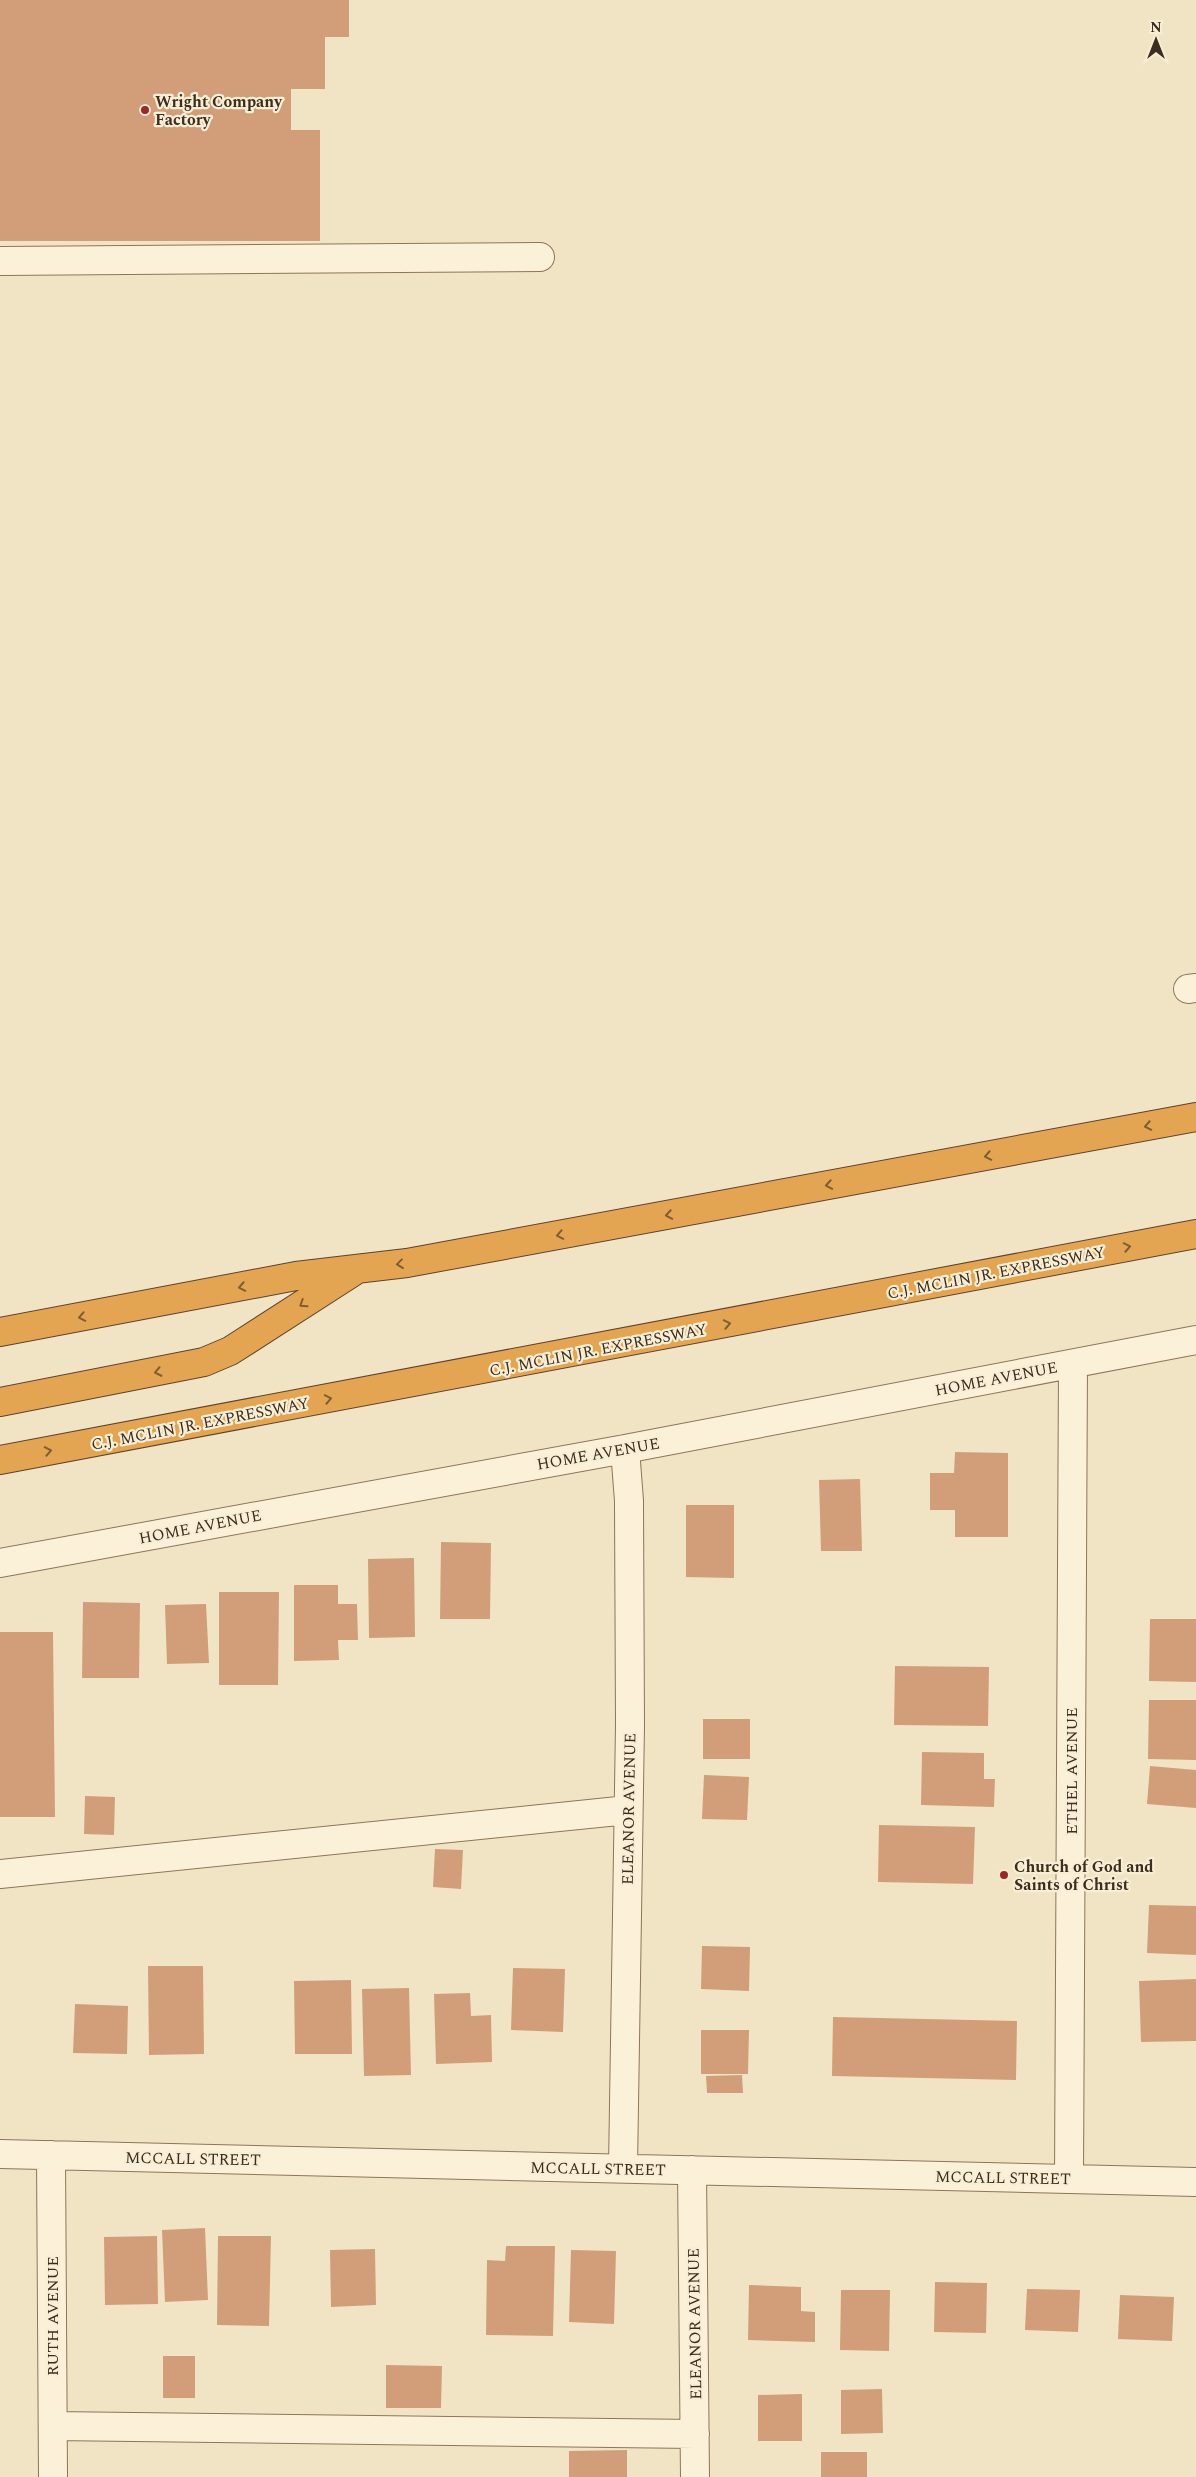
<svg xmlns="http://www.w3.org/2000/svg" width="1196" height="2477" font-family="Spectral,serif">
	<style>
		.building { fill: #d19e79 }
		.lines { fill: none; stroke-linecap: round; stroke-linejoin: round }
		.minor-casing { stroke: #8d7559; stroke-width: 30 }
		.highway-casing { stroke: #5b432e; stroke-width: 30 }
		.minor { stroke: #fbf1d9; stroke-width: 28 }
		.highway { stroke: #e4a552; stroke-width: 28 }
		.oneway { stroke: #7f5d33 }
		.poi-dot { fill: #a02626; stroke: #f8eed5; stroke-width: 2 }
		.labels { text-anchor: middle; stroke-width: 4.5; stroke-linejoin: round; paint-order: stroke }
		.poi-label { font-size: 16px; font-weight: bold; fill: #3c2d1e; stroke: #f8eed5; text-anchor: start }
		.street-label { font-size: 16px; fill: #3c2d1e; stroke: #f8eed5 }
	</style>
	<rect width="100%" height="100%" fill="#f1e4c5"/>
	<path class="building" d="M 0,0 L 349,0 L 349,37 L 325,37 L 325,89 L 291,89 L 291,130 L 320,130 L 320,241 L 0,241 Z
		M 955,1452 L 1008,1453 L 1008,1537 L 955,1537 L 955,1510 L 930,1510 L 930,1473 L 954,1473 Z
		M 860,1479 L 862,1551 L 821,1551 L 819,1480 Z
		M 686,1505 L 734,1505 L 734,1578 L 686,1577 Z
		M 441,1542 L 491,1543 L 490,1619 L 440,1619 Z
		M 414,1558 L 415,1637 L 369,1638 L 368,1559 Z
		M 294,1585 L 338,1585 L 338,1604 L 357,1604 L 358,1640 L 338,1640 L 339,1660 L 294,1661 Z
		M 219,1592 L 279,1592 L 278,1685 L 219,1685 Z
		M 83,1602 L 140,1603 L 139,1678 L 82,1678 Z
		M 206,1604 L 209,1663 L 167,1664 L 165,1605 Z
		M 1150,1619 L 1196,1619 L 1196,1682 L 1149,1681 Z
		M 0,1632 L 53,1632 L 55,1817 L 0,1817 Z
		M 895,1666 L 989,1667 L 988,1726 L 894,1725 Z
		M 1149,1700 L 1196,1700 L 1196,1760 L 1148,1759 Z
		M 703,1719 L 750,1719 L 750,1759 L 703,1759 Z
		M 922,1752 L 984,1753 L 984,1779 L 995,1779 L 994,1807 L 921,1805 Z
		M 1150,1766 L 1196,1770 L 1196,1808 L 1147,1804 Z
		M 704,1775 L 749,1777 L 747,1820 L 702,1819 Z
		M 85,1796 L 115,1797 L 114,1835 L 84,1834 Z
		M 879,1825 L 975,1827 L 973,1884 L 878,1882 Z
		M 435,1849 L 463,1850 L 461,1889 L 433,1887 Z
		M 1149,1905 L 1196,1906 L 1196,1955 L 1147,1953 Z
		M 702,1946 L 750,1947 L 749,1991 L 701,1989 Z
		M 148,1966 L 203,1966 L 204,2054 L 149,2055 Z
		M 513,1968 L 565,1969 L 563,2032 L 511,2030 Z
		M 1196,1979 L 1196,2041 L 1141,2042 L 1139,1981 Z
		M 351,1980 L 352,2054 L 295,2054 L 294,1981 Z
		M 409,1988 L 411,2075 L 364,2076 L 362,1989 Z
		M 470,1993 L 471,2016 L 491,2015 L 492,2062 L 436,2064 L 434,1994 Z
		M 75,2004 L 128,2006 L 127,2054 L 73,2053 Z
		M 833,2017 L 1017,2021 L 1016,2080 L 832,2076 Z
		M 701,2030 L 749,2030 L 748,2074 L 701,2074 Z
		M 742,2075 L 743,2093 L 707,2093 L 706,2076 Z
		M 205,2228 L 208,2300 L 165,2302 L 162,2230 Z
		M 157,2236 L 158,2304 L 105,2305 L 104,2237 Z
		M 218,2236 L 271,2236 L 269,2326 L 217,2325 Z
		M 506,2246 L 555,2246 L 553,2336 L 486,2335 L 487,2260 L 505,2261 Z
		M 375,2249 L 376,2305 L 331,2307 L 330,2250 Z
		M 571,2250 L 616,2251 L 614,2324 L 569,2322 Z
		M 935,2282 L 987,2283 L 986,2333 L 934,2332 Z
		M 749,2285 L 801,2287 L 801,2311 L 815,2312 L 815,2342 L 748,2340 Z
		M 1027,2289 L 1080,2290 L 1078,2332 L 1025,2330 Z
		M 841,2290 L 890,2290 L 889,2351 L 840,2350 Z
		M 1120,2295 L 1174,2297 L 1172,2341 L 1118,2339 Z
		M 163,2356 L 195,2356 L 195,2398 L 163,2398 Z
		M 386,2365 L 442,2366 L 441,2408 L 386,2408 Z
		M 882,2389 L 883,2433 L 841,2434 L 841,2390 Z
		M 802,2394 L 802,2441 L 758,2441 L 758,2395 Z
		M 627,2450 L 627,2477 L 569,2477 L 569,2451 Z
		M 821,2452 L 867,2452 L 867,2477 L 821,2477 Z"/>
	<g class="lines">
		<g class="minor-casing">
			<path id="minor" d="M 0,261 L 540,257
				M 1188,989 L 1196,988
				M 0,1563 L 625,1449 L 1196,1340
				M 0,1874 L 628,1810
				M 0,2154 L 1196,2182
				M 51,2155 L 53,2477
				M 623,2168 L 630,1725 L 629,1501 L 625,1449
				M 692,2170 L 695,2477
				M 1069,2179 L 1073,1364
				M 53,2426 L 695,2434"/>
		</g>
		<g class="highway-casing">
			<path id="highway" d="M 0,1332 L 296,1276 L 407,1263 L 1196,1117
				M 0,1402 L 204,1362 L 230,1351 L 353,1272
				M 0,1460 L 1196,1234"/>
		</g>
		<use href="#minor" class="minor"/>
		<use href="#highway" class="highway"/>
	</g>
	<defs><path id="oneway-chevron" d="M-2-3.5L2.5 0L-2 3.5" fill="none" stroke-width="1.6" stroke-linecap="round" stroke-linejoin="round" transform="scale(1.25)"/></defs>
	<g class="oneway">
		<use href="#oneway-chevron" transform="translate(1148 1126) rotate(169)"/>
		<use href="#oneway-chevron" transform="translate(988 1156) rotate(169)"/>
		<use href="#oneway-chevron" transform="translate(829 1185) rotate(170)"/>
		<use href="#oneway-chevron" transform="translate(669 1215) rotate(170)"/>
		<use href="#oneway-chevron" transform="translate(560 1235) rotate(169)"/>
		<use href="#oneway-chevron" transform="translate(1127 1247) rotate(-11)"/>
		<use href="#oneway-chevron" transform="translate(400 1264) rotate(173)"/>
		<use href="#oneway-chevron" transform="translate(242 1287) rotate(169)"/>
		<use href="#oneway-chevron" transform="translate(303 1304) rotate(147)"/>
		<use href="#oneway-chevron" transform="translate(82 1317) rotate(169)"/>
		<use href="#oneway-chevron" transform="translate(727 1324) rotate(-11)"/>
		<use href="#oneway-chevron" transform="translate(158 1372) rotate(168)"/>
		<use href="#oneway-chevron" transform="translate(328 1399) rotate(-11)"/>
		<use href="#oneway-chevron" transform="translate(48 1451) rotate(-11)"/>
	</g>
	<g class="poi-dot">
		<circle cx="145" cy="110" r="5"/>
		<circle cx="1004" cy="1875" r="5"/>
	</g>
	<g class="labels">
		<g class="poi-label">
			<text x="155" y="107">Wright Company<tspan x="155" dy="18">Factory</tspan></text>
			<text x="1014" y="1872">Church of God and<tspan x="1014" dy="18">Saints of Christ</tspan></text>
		</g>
		<g class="street-label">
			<text transform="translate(996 1272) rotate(-11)" y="6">C.J. MCLIN JR. EXPRESSWAY</text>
			<text transform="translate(598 1349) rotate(-11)" y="6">C.J. MCLIN JR. EXPRESSWAY</text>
			<text transform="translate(996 1378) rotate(-11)" y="6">HOME AVENUE</text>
			<text transform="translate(200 1423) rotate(-11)" y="6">C.J. MCLIN JR. EXPRESSWAY</text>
			<text transform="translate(598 1453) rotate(-10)" y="6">HOME AVENUE</text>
			<text transform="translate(200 1526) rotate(-11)" y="6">HOME AVENUE</text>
			<text transform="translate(1071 1771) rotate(-90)" y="6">ETHEL AVENUE</text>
			<text transform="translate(628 1809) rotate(-89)" y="6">ELEANOR AVENUE</text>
			<text transform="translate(193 2158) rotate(1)" y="6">MCCALL STREET</text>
			<text transform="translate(598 2168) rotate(1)" y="6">MCCALL STREET</text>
			<text transform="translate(1003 2177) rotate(1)" y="6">MCCALL STREET</text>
			<text transform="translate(52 2316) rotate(-90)" y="6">RUTH AVENUE</text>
			<text transform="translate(694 2324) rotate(-91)" y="6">ELEANOR AVENUE</text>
		</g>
	</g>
	<g transform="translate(1156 40)" stroke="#f8eed5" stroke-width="4" paint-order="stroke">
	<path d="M0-4L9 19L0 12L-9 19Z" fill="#3c2d1e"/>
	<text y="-8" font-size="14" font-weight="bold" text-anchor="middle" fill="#3c2d1e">N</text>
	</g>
</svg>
